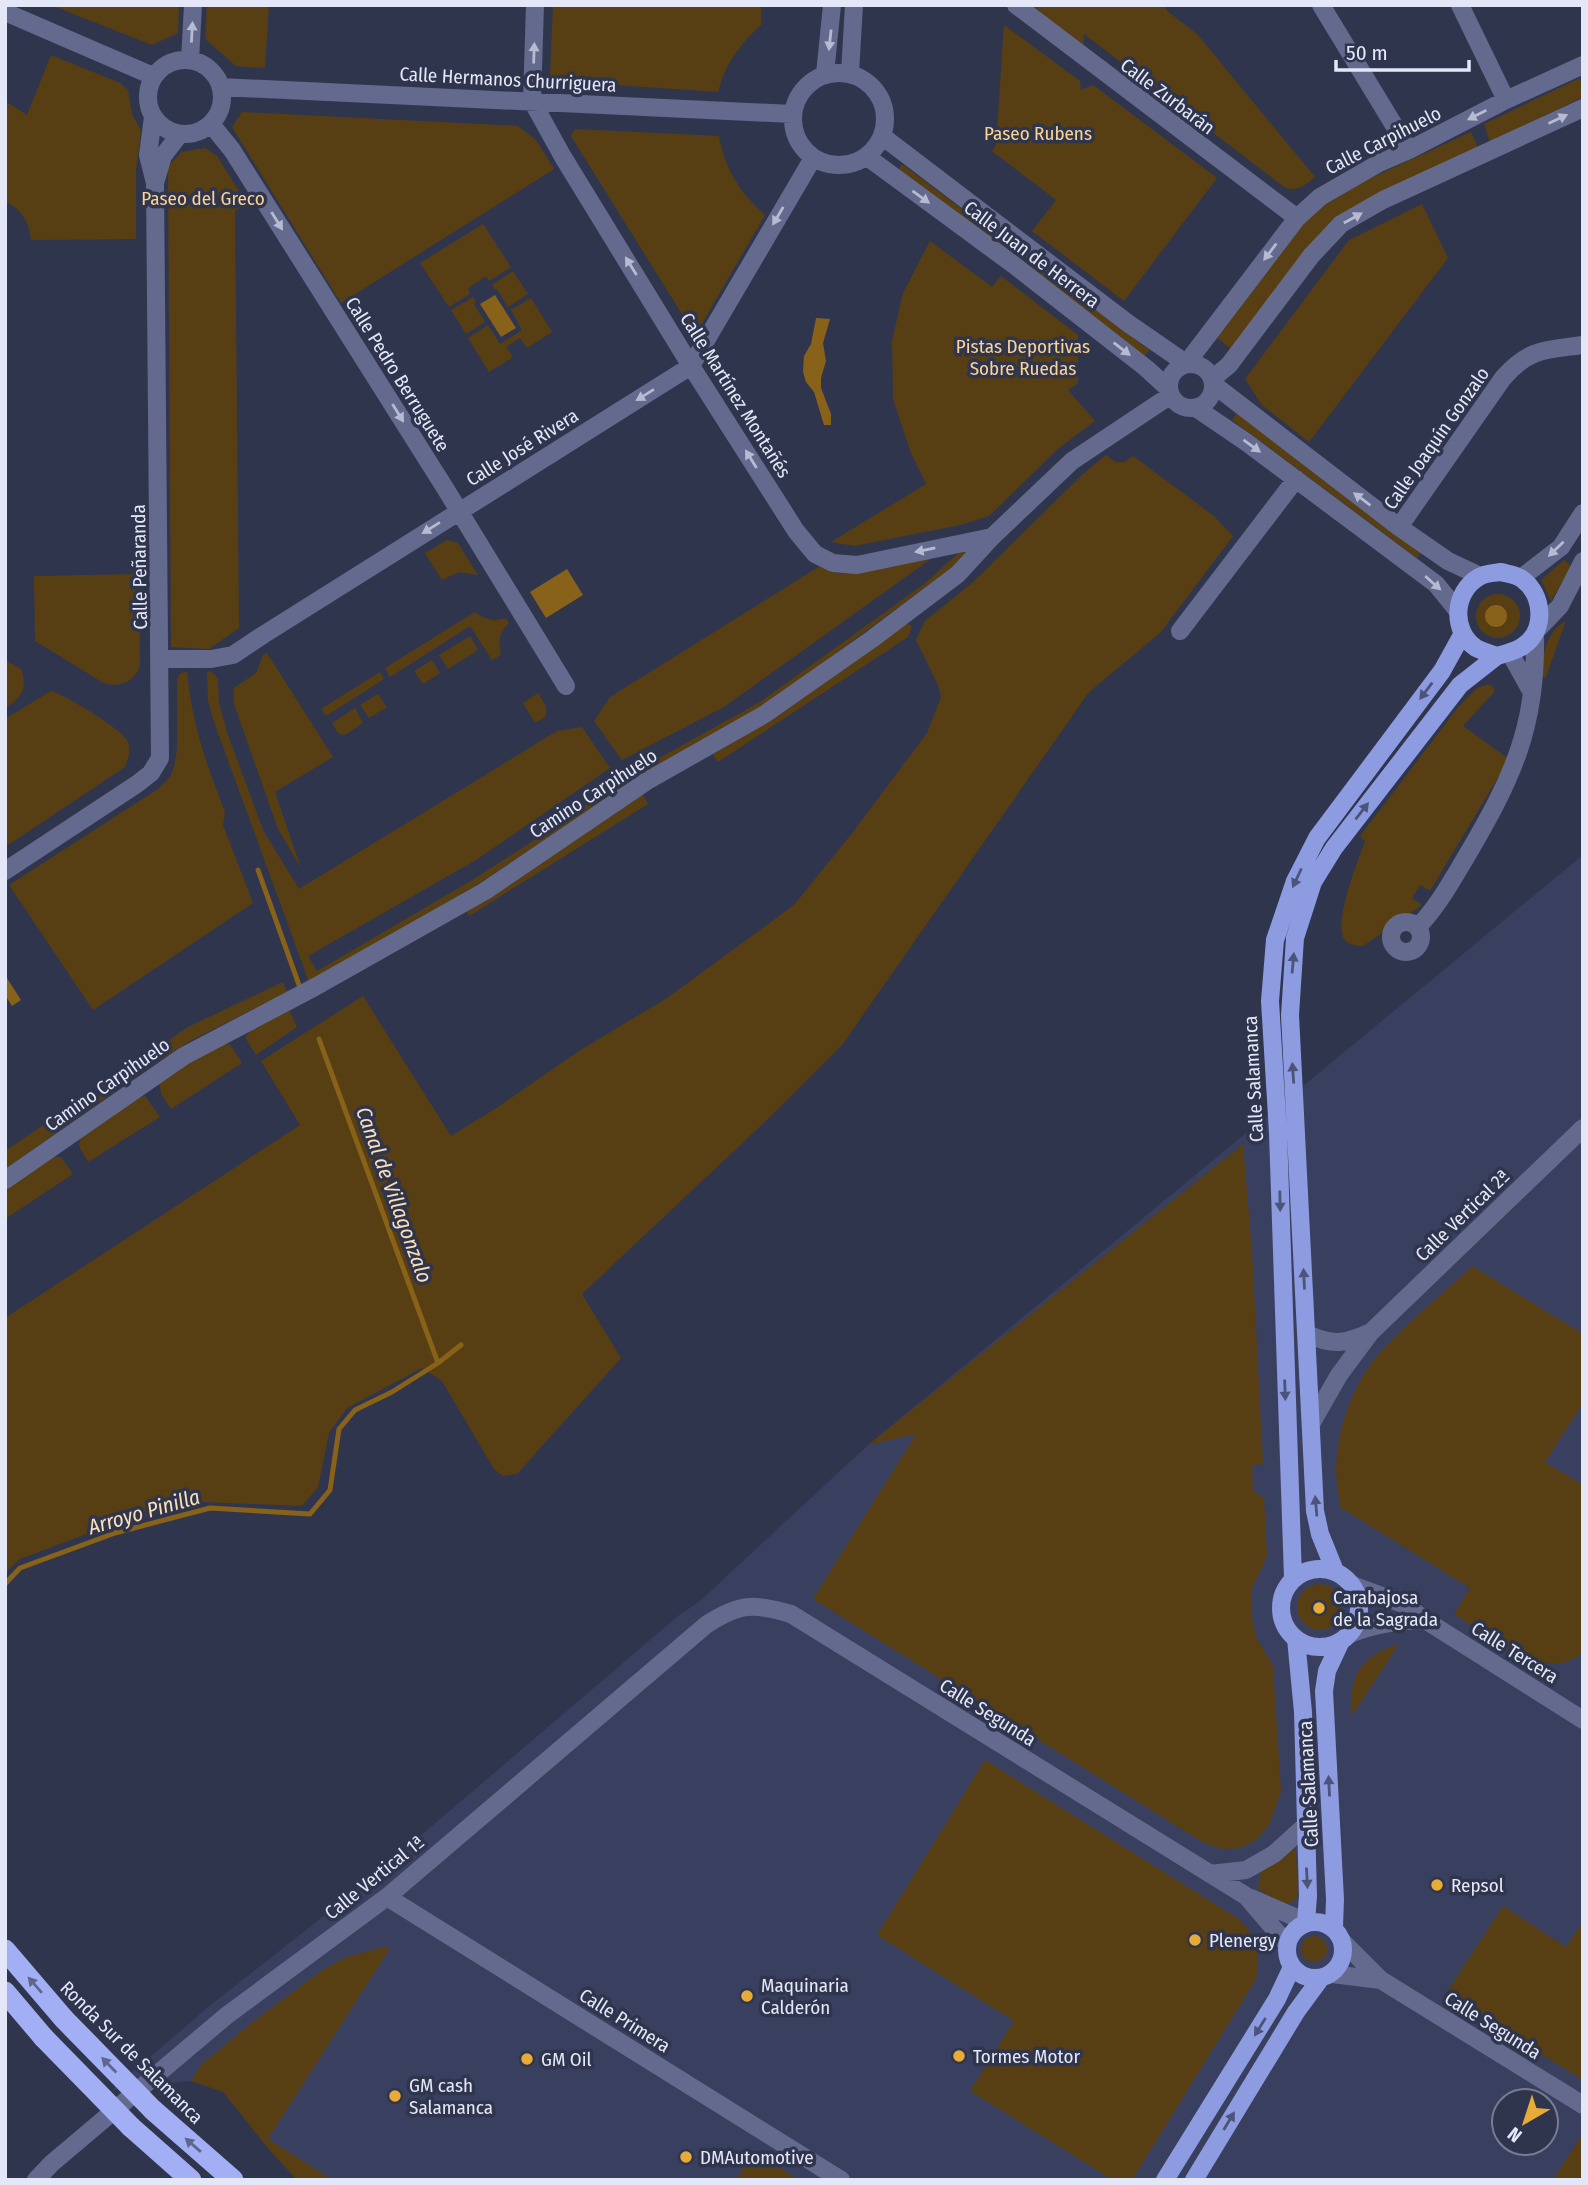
<svg xmlns="http://www.w3.org/2000/svg" width="1588" height="2185" font-family="'Fira Sans Condensed',sans-serif">
	<style>
		.built { fill: #393f5e; fill-rule: evenodd }
		.green { fill: #573f13 }
		.water { fill: #886219 }
		.lines { fill: none; stroke-linecap: round; stroke-linejoin: round }
		.stream { stroke: #886219; stroke-width: 5 }
		.minor { stroke: #636a8d; stroke-width: 18 }
		.major { stroke: #8d9be1; stroke-width: 18 }
		.highway { stroke: #a2aff4; stroke-width: 21 }
		.highway-bridge { stroke: #a2aff4; stroke-width: 21 }
		.oneway { fill: #b6bbd2 }
		.oneway2 { fill: #4c547a }
		.oneway3 { fill: #5e6690 }
		.poi-dot { fill: #e8ab37; stroke: #30354e; stroke-width: 2.5 }
		.labels { text-anchor: middle; stroke-width: 7; stroke-linejoin: round; paint-order: stroke }
		.street-label { font-size: 19px; fill: #e3e7f7; stroke: #30354e }
		.park-label { font-size: 19px; fill: #fad393; stroke: #30354e }
		.poi-label { font-size: 19px; fill: #e3e7f7; stroke: #30354e; text-anchor: start }
		.water-label { font-size: 21px; font-style: italic; fill: #fae0b6; stroke: #30354e }
	</style>
	<rect width="100%" height="100%" fill="#30354e"/>
	<path class="built" d="M 1583,855 L 1583,2180 L 297,2180 L 267,2147 L 223,2092 L 191,2081 L 112,2090 L 207,2008 L 364,1884 L 678,1616 L 700,1601 L 868,1445 ZM 1504,2101 L 1546,2101 L 1546,2143 L 1504,2143 Z"/>
	<path class="green" d="M 51,5 L 179,5 L 178,33 L 152,45 Z
		M 207,5 L 269,5 L 265,68 L 236,66 L 205,39 Z
		M 553,5 L 761,5 L 761,25 C 740,44 725,64 718,92 L 559,81 L 550,74 Z
		M 1031,5 L 1166,5 L 1166,10 L 1197,34 L 1315,177 C 1305,185 1298,193 1284,187 L 1084,34 L 1083,45 Z
		M 1004,25 L 1080,81 L 1081,90 L 1093,85 L 1217,178 L 1124,301 L 1032,231 L 1056,200 L 992,151 L 996,145 Z
		M 51,55 L 120,83 L 128,90 L 132,114 L 141,131 L 136,169 L 136,239 L 31,240 C 29,221 22,210 5,201 L 5,101 L 27,115 Z
		M 1580,78 L 1583,97 L 1490,142 L 1484,124 Z
		M 242,112 L 518,126 L 536,140 L 554,169 L 341,303 L 232,127 Z
		M 575,129 L 719,136 C 725,169 740,193 765,215 L 700,327 L 687,322 L 571,136 Z
		M 1471,132 L 1478,148 L 1369,199 L 1231,349 L 1216,337 L 1305,221 L 1324,204 L 1362,182 Z
		M 205,148 L 217,156 L 247,204 L 235,211 L 239,628 L 209,649 L 171,647 L 168,167 L 181,152 Z
		M 902,164 L 1015,249 L 1011,255 L 898,170 Z
		M 1422,204 L 1448,258 L 1309,442 L 1262,405 L 1245,379 L 1349,240 Z
		M 483,224 L 511,267 L 489,281 L 486,276 L 468,288 L 470,294 L 449,307 L 420,263 Z
		M 930,241 L 992,287 L 1001,276 L 1078,335 L 1078,383 L 1068,390 L 1095,421 L 1059,448 L 989,516 L 960,525 L 854,546 L 831,542 L 926,484 L 911,453 L 893,399 L 892,341 L 903,293 Z
		M 1028,259 L 1145,347 L 1150,349 L 1144,357 L 1024,265 Z
		M 513,271 L 528,294 L 508,307 L 497,289 L 495,290 L 492,285 Z
		M 473,297 L 476,302 L 474,304 L 485,322 L 466,334 L 451,310 Z
		M 531,298 L 552,332 L 527,348 L 520,338 L 506,347 L 513,357 L 489,372 L 468,338 L 488,325 L 500,344 L 522,330 L 511,310 Z
		M 1237,413 L 1421,553 L 1417,558 L 1232,420 Z
		M 1106,455 L 1115,462 L 1125,462 L 1133,456 L 1214,516 L 1233,536 L 1160,633 L 1089,692 L 842,1045 L 770,1117 L 582,1294 L 621,1358 L 517,1474 L 503,1476 L 494,1469 L 442,1381 L 422,1368 L 347,1408 L 329,1433 L 318,1487 L 302,1506 L 203,1502 L 108,1526 L 20,1559 L 5,1573 L 5,1318 L 300,1125 L 261,1061 L 363,996 L 451,1136 L 498,1107 L 579,1051 L 667,998 L 794,905 L 853,832 L 927,733 L 941,697 L 938,685 L 916,640 L 925,621 L 972,583 L 1083,474 Z
		M 447,540 L 458,543 L 478,575 L 459,572 L 442,580 L 425,553 Z
		M 962,550 L 968,551 L 953,567 L 760,709 L 644,773 L 477,885 L 309,982 L 214,722 L 208,701 L 207,672 L 210,671 L 218,678 L 219,703 L 228,735 L 263,830 L 299,889 L 557,731 L 582,727 L 610,768 L 476,860 L 308,956 L 317,971 L 474,879 L 536,839 L 623,778 L 760,702 L 924,584 Z
		M 932,558 L 724,707 L 622,760 L 594,721 L 610,697 L 820,566 L 836,573 L 858,573 Z
		M 1564,560 L 1571,566 L 1551,601 L 1541,580 Z
		M 139,574 L 140,664 C 136,682 118,689 102,682 L 35,641 L 34,576 Z
		M1476 616a22 22 0 1 1 44 0a22 22 0 1 1-44 0Z
		M 475,612 C 485,620 494,622 506,618 L 509,623 C 499,631 498,643 501,655 L 492,660 L 470,626 L 390,677 L 385,668 Z
		M 1566,621 L 1545,679 L 1542,676 C 1542,657 1546,630 1566,621 Z
		M 906,623 L 912,626 L 908,637 L 718,762 L 713,754 L 766,723 Z
		M 470,636 L 478,650 L 448,669 L 439,655 Z
		M 267,653 L 333,757 L 275,792 L 301,868 L 278,829 L 234,704 L 234,688 L 256,673 L 263,655 Z
		M 5,660 L 21,669 C 28,687 22,698 5,708 Z
		M 432,660 L 440,673 L 423,684 L 414,671 Z
		M 187,671 C 192,724 206,763 225,812 L 223,825 L 253,903 L 93,1010 L 9,885 L 158,789 L 170,777 L 174,766 L 177,750 L 177,679 L 180,674 Z
		M 380,672 L 384,679 L 326,716 L 321,709 Z
		M 1488,684 L 1491,685 L 1495,691 L 1463,726 L 1509,759 L 1430,891 L 1420,885 L 1412,898 L 1422,905 L 1363,946 C 1354,946 1343,943 1342,933 C 1338,911 1357,863 1365,841 L 1360,836 L 1459,706 L 1477,688 Z
		M 51,691 C 62,693 123,730 127,740 C 132,750 128,758 125,767 L 5,847 L 5,719 Z
		M 538,693 L 546,706 L 546,716 L 535,723 L 523,703 Z
		M 378,694 L 387,707 L 369,718 L 360,705 Z
		M 355,708 L 363,723 L 345,735 L 338,733 L 332,723 Z
		M 642,793 L 648,804 L 469,916 L 466,911 Z
		M 283,982 L 287,992 L 192,1040 L 158,1061 L 5,1169 L 5,1151 L 188,1027 Z
		M 289,1009 L 297,1027 L 256,1055 L 246,1039 L 249,1030 Z
		M 224,1042 L 231,1046 L 242,1063 L 171,1109 L 161,1094 L 160,1084 L 166,1077 Z
		M 145,1096 L 160,1117 L 88,1162 L 79,1146 L 80,1139 L 138,1098 Z
		M 1243,1144 L 1252,1250 L 1263,1464 L 1252,1465 L 1253,1491 L 1264,1498 L 1267,1556 L 1252,1588 L 1251,1612 L 1256,1637 L 1273,1666 L 1281,1791 L 1269,1825 L 1256,1840 L 1240,1848 L 1223,1849 L 1204,1843 L 813,1599 L 916,1434 L 868,1445 Z
		M 49,1157 L 61,1157 L 73,1174 L 5,1219 L 5,1190 Z
		M 1472,1266 L 1583,1334 L 1583,1403 L 1545,1462 L 1583,1485 L 1583,1651 C 1551,1688 1483,1632 1454,1614 L 1470,1588 L 1340,1507 C 1339,1495 1336,1482 1336,1469 C 1337,1430 1352,1385 1378,1355 C 1406,1323 1441,1296 1472,1266 Z
		M1297 1607a23 23 0 1 1 46 0a23 23 0 1 1-46 0Z
		M 1399,1644 L 1351,1717 C 1350,1675 1357,1658 1399,1644 Z
		M 985,1760 L 1237,1918 C 1258,1935 1261,1953 1256,1979 L 1132,2180 L 1113,2180 L 970,2091 L 1014,2021 L 877,1935 Z
		M 1292,1848 L 1296,1852 L 1298,1895 L 1292,1902 L 1283,1904 L 1258,1889 L 1261,1870 Z
		M 1503,1906 L 1566,1947 L 1583,1922 L 1583,2080 L 1445,1995 Z
		M1301 1949a13 13 0 1 1 26 0a13 13 0 1 1-26 0Z
		M 383,1947 L 390,1948 L 268,2139 L 333,2180 L 297,2180 L 267,2147 L 223,2092 L 191,2081 L 201,2065 L 255,2020 L 324,1969 L 344,1958 Z
		M 1583,2133 L 1583,2180 L 1553,2180 Z
		M 753,2151 L 799,2180 L 736,2180 Z"/>
	<path class="water" d="M 495,295 L 516,328 L 501,337 L 480,304 Z
		M 816,318 L 830,319 L 823,343 L 826,361 L 821,378 L 821,388 L 831,414 L 831,425 L 824,425 L 814,392 L 806,382 L 803,372 L 804,356 L 811,344 Z
		M 567,569 L 583,595 L 546,618 L 530,592 Z
		M1485 616a11 11 0 1 1 22 0a11 11 0 1 1-22 0Z
		M 5,975 L 21,1000 L 12,1006 L 5,995 Z"/>
	<g class="lines">
		<path class="stream" d="M 258,870 L 299,985
			M 319,1039 L 438,1363
			M 5,1584 L 20,1568 L 115,1533 L 210,1508 L 310,1514 L 330,1490 L 339,1429 L 355,1410 L 392,1392 L 438,1363 L 461,1345"/>
		<path class="minor" d="M 535,5 L 532,101 L 563,157 L 691,366 L 796,531 L 815,554 L 833,563 L 857,565 L 992,537
			M 1016,5 L 1297,218
			M 1321,5 L 1409,150
			M 1460,5 L 1506,100
			M 5,12 L 153,76
			M148 97a37 37 0 1 1 74 0a37 37 0 1 1-74 0Z
			M 190,60 L 193,5
			M 850,73 L 854,5
			M793 119a46 46 0 1 1 92 0a46 46 0 1 1-92 0Z
			M 825,74 L 832,5
			M 221,87 L 792,114
			M 211,124 L 232,150 L 445,488 L 566,686
			M 882,136 L 1129,324 L 1187,364
			M 866,156 L 1014,265 L 1146,368 L 1169,389
			M 155,183 L 163,156 L 180,134
			M 1189,364 L 1192,356 L 1297,218 L 1320,197 L 1379,163 L 1409,150 L 1506,100 L 1583,65
			M1169 386a22 22 0 1 1 44 0a22 22 0 1 1-44 0Z
			M 1212,379 L 1229,365 L 1311,256 L 1341,224 L 1383,200 L 1583,108
			M 1213,384 L 1399,527 L 1448,561 L 1480,576
			M 1196,408 L 1246,442 L 1436,584 L 1457,610
			M 1399,527 L 1503,378 C 1529,348 1546,350 1583,345
			M 1521,578 L 1561,547 L 1583,513
			M 1537,630 L 1560,606 L 1583,561
			M 1180,631 L 1296,479
			M 1510,653 L 1532,693
			M 161,659 L 211,659 L 233,655 L 263,635 L 691,366 L 813,158
			M 5,871 L 137,784 L 151,773 L 160,758 L 155,183 L 148,155 L 153,117
			M1391 937a15 15 0 1 1 30 0a15 15 0 1 1-30 0Z
			M 1418,927 C 1438,906 1451,882 1466,857 C 1512,779 1537,727 1535,635
			M 5,1180 L 184,1056 L 315,987 L 485,891 L 647,781 L 765,714 L 872,639 L 958,574 L 992,537 L 1072,461 L 1171,395
			M 1307,1334 C 1333,1346 1345,1344 1371,1332
			M 1311,1424 L 1339,1375 L 1371,1332 L 1583,1128
			M 1352,1585 L 1406,1605 L 1425,1620 L 1583,1720
			M 1350,1634 C 1375,1624 1397,1621 1425,1620
			M 1210,1874 L 1246,1870 L 1274,1854 L 1305,1826
			M 387,1897 L 841,2180
			M 1251,1898 L 1306,1922
			M 1344,1943 L 1381,1980 L 1583,2105
			M 1332,1974 L 1381,1980
			M 36,2180 L 52,2163 L 226,2016 L 387,1897 L 706,1625 C 739,1603 754,1603 791,1614 L 1246,1896 L 1287,1944"/>
		<path class="major" d="M 1501,572 C 1508,574 1517,575 1522,579 C 1544,595 1546,631 1523,646 C 1515,652 1506,653 1497,656 C 1491,654 1482,651 1476,648 C 1451,631 1453,592 1479,577 C 1485,573 1495,573 1501,572 Z
			M1281 1608a39 39 0 1 1 78 0a39 39 0 1 1-78 0Z
			M 1335,1571 L 1320,1534 L 1315,1511 L 1290,1015 L 1295,938 L 1313,882 L 1334,848 L 1460,685 L 1497,656
			M 1293,1578 L 1278,1133 L 1270,1001 L 1275,940 L 1295,881 L 1317,838 L 1442,671 L 1463,633
			M 1296,1639 L 1303,1712 L 1308,1896 L 1306,1922
			M1287 1950a28 28 0 1 1 56 0a28 28 0 1 1-56 0Z
			M 1334,1927 L 1335,1899 L 1324,1691 L 1327,1671 L 1341,1641
			M 1165,2180 L 1277,1999 L 1292,1967
			M 1194,2180 L 1296,2012 L 1321,1978"/>
		<path class="highway" d="M 5,1950 L 64,2019
			M 5,1992 L 44,2038
			M 153,2110 L 233,2180
			M 131,2127 L 191,2180"/>
		<path class="highway-bridge" d="M 64,2019 L 153,2110
			M 44,2038 L 131,2127"/>
	</g>
	<defs><path id="oneway-solid" d="M-6-.8H1V-3.2L6.5 0L1 3.2V.8H-6Z" transform="scale(1.75)"/></defs>
	<g class="oneway">
		<use href="#oneway-solid" transform="translate(192 32) rotate(-87)"/>
		<use href="#oneway-solid" transform="translate(830 40) rotate(96)"/>
		<use href="#oneway-solid" transform="translate(534 53) rotate(-88)"/>
		<use href="#oneway-solid" transform="translate(1477 115) rotate(153)"/>
		<use href="#oneway-solid" transform="translate(1558 119) rotate(-25)"/>
		<use href="#oneway-solid" transform="translate(921 197) rotate(36)"/>
		<use href="#oneway-solid" transform="translate(778 216) rotate(120)"/>
		<use href="#oneway-solid" transform="translate(1353 218) rotate(-29)"/>
		<use href="#oneway-solid" transform="translate(277 221) rotate(58)"/>
		<use href="#oneway-solid" transform="translate(1270 252) rotate(127)"/>
		<use href="#oneway-solid" transform="translate(631 266) rotate(-122)"/>
		<use href="#oneway-solid" transform="translate(1122 349) rotate(38)"/>
		<use href="#oneway-solid" transform="translate(645 395) rotate(148)"/>
		<use href="#oneway-solid" transform="translate(398 413) rotate(58)"/>
		<use href="#oneway-solid" transform="translate(1252 446) rotate(36)"/>
		<use href="#oneway-solid" transform="translate(751 459) rotate(-122)"/>
		<use href="#oneway-solid" transform="translate(1362 499) rotate(-143)"/>
		<use href="#oneway-solid" transform="translate(431 528) rotate(148)"/>
		<use href="#oneway-solid" transform="translate(1556 549) rotate(136)"/>
		<use href="#oneway-solid" transform="translate(925 550) rotate(168)"/>
		<use href="#oneway-solid" transform="translate(1433 583) rotate(42)"/>
	</g>
	<g class="oneway2">
		<use href="#oneway-solid" transform="translate(1426 691) rotate(127)"/>
		<use href="#oneway-solid" transform="translate(1362 811) rotate(-52)"/>
		<use href="#oneway-solid" transform="translate(1297 878) rotate(115)"/>
		<use href="#oneway-solid" transform="translate(1293 963) rotate(-85)"/>
		<use href="#oneway-solid" transform="translate(1293 1073) rotate(-94)"/>
		<use href="#oneway-solid" transform="translate(1280 1201) rotate(89)"/>
		<use href="#oneway-solid" transform="translate(1304 1279) rotate(-93)"/>
		<use href="#oneway-solid" transform="translate(1285 1390) rotate(88)"/>
		<use href="#oneway-solid" transform="translate(1316 1506) rotate(-95)"/>
		<use href="#oneway-solid" transform="translate(1329 1786) rotate(-93)"/>
		<use href="#oneway-solid" transform="translate(1307 1878) rotate(87)"/>
		<use href="#oneway-solid" transform="translate(1260 2027) rotate(122)"/>
		<use href="#oneway-solid" transform="translate(1229 2121) rotate(-59)"/>
	</g>
	<g class="oneway3">
		<use href="#oneway-solid" transform="translate(35 1985) rotate(-131)"/>
		<use href="#oneway-solid" transform="translate(109 2065) rotate(-134)"/>
		<use href="#oneway-solid" transform="translate(193 2145) rotate(-139)"/>
	</g>
	<g class="poi-dot">
		<circle cx="1319" cy="1608" r="7"/>
		<circle cx="1437" cy="1885" r="7"/>
		<circle cx="1195" cy="1940" r="7"/>
		<circle cx="747" cy="1996" r="7"/>
		<circle cx="959" cy="2056" r="7"/>
		<circle cx="527" cy="2059" r="7"/>
		<circle cx="395" cy="2096" r="7"/>
		<circle cx="686" cy="2157" r="7"/>
	</g>
	<g class="labels">
		<g class="street-label">
			<text transform="translate(508 79) rotate(3)" y="7">Calle Hermanos Churriguera</text>
			<text transform="translate(1168 96) rotate(37)" y="7">Calle Zurbarán</text>
			<text transform="translate(1383 140) rotate(-27)" y="7">Calle Carpihuelo</text>
			<text transform="translate(1032 254) rotate(37)" y="7">Calle Juan de Herrera</text>
			<text transform="translate(398 374) rotate(58)" y="7">Calle Pedro Berruguete</text>
			<text transform="translate(736 395) rotate(58)" y="7">Calle Martínez Montañés</text>
			<text transform="translate(1436 438) rotate(-55)" y="7">Calle Joaquín Gonzalo</text>
			<text transform="translate(522 447) rotate(-32)" y="7">Calle José Rivera</text>
			<text transform="translate(139 567) rotate(-91)" y="7">Calle Peñaranda</text>
			<text transform="translate(593 793) rotate(-33)" y="7">Camino Carpihuelo</text>
			<text transform="translate(1253 1079) rotate(-93)" y="7">Calle Salamanca</text>
			<text transform="translate(107 1084) rotate(-35)" y="7">Camino Carpihuelo</text>
			<text transform="translate(1462 1215) rotate(-44)" y="7">Calle Vertical 2ª</text>
			<text transform="translate(1515 1652) rotate(32)" y="7">Calle Tercera</text>
			<text transform="translate(988 1712) rotate(32)" y="7">Calle Segunda</text>
			<text transform="translate(1308 1784) rotate(-93)" y="7">Calle Salamanca</text>
			<text transform="translate(374 1877) rotate(-39)" y="7">Calle Vertical 1ª</text>
			<text transform="translate(625 2020) rotate(32)" y="7">Calle Primera</text>
			<text transform="translate(1493 2025) rotate(32)" y="7">Calle Segunda</text>
			<text transform="translate(132 2052) rotate(45)" y="7">Ronda Sur de Salamanca</text>
		</g>
		<g class="park-label">
			<text x="1038" y="140">Paseo Rubens</text>
			<text x="203" y="205">Paseo del Greco</text>
			<text x="1023" y="353">Pistas Deportivas<tspan x="1023" dy="22">Sobre Ruedas</tspan></text>
		</g>
		<g class="poi-label">
			<text x="1333" y="1604">Carabajosa<tspan x="1333" dy="22">de la Sagrada</tspan></text>
			<text x="1451" y="1892">Repsol</text>
			<text x="1209" y="1947">Plenergy</text>
			<text x="761" y="1992">Maquinaria<tspan x="761" dy="22">Calderón</tspan></text>
			<text x="973" y="2063">Tormes Motor</text>
			<text x="541" y="2066">GM Oil</text>
			<text x="409" y="2092">GM cash<tspan x="409" dy="22">Salamanca</tspan></text>
			<text x="700" y="2164">DMAutomotive</text>
		</g>
		<g class="water-label">
			<text transform="translate(394 1195) rotate(70)" y="7">Canal de Villagonzalo</text>
			<text transform="translate(144 1512) rotate(-16)" y="7">Arroyo Pinilla</text>
		</g>
	</g>
	<rect width="1588" height="2185" fill="none" stroke="#e3e7f7" stroke-width="14"/>
	<g transform="translate(1525 2122) rotate(219)"><circle r="33" fill="#30354e" stroke="#787c92" stroke-width="2"/>
	<path d="M0-5L12 26L0 18L-12 26Z" fill="#e8ab37"/>
	<text y="-10" font-size="19" font-weight="bold" text-anchor="middle" fill="#e3e7f7">N</text>
	</g>
	<path d="M1336 60v10h133v-10" fill="none" stroke="#e3e7f7" stroke-width="3.5"/>
	<text x="1346" y="60" font-size="21" fill="#e3e7f7" stroke="#30354e" stroke-width="5" paint-order="stroke">50 m</text>
</svg>
